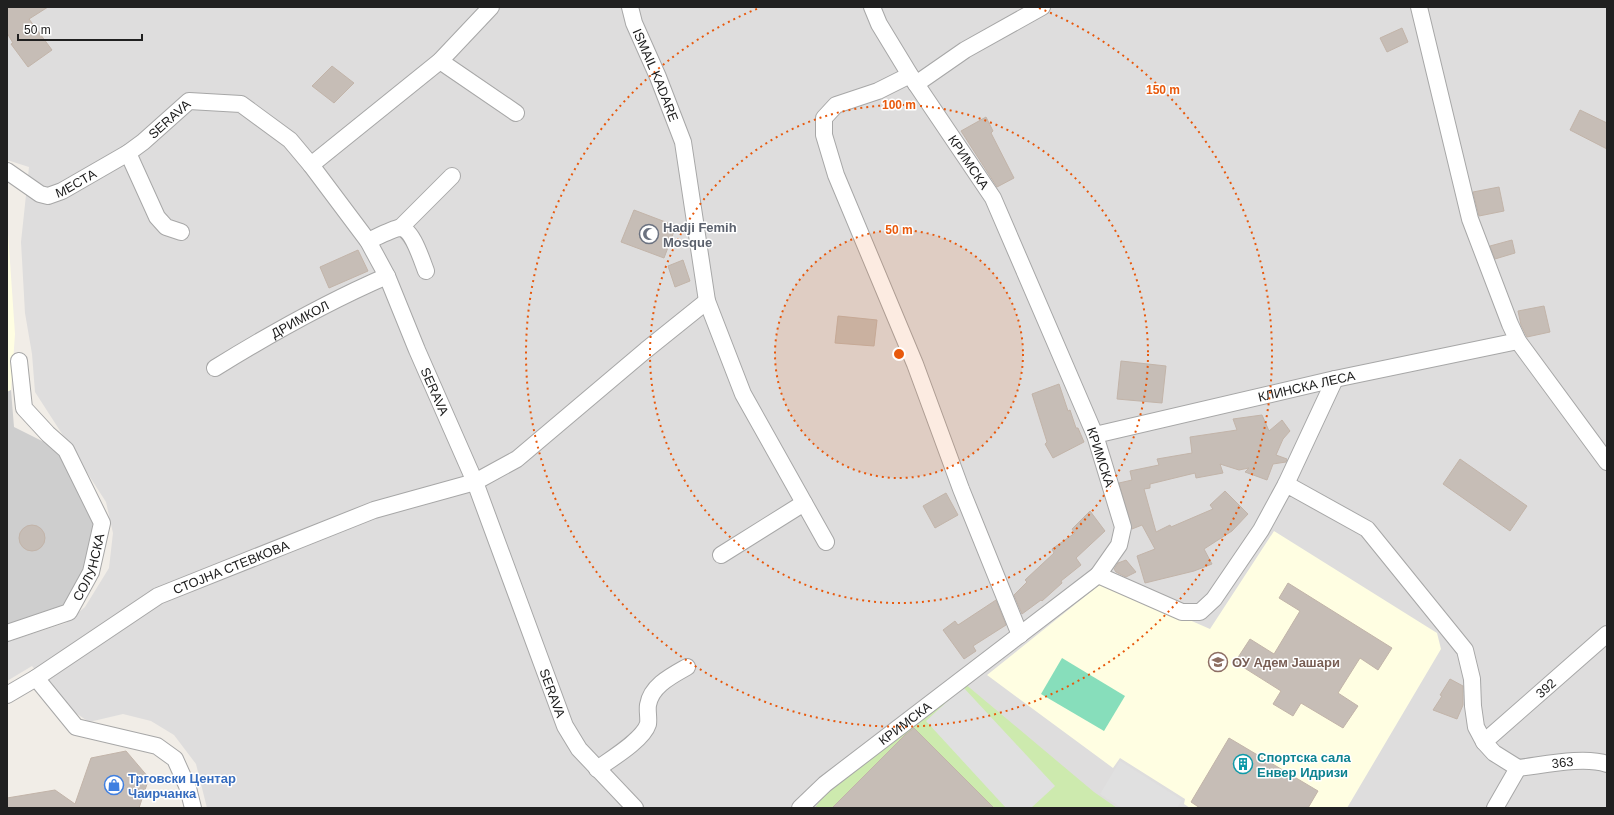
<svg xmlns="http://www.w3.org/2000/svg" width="1614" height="815" font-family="Arial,sans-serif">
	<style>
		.residential { fill: #dedddd }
		.education { fill: #fffee2 }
		.religious { fill: #cecece }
		.grass { fill: #cdeaae }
		.pitch { fill: #87debb }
		.parking { fill: #e0e0e0 }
		.building { fill: #c6bdb6; stroke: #c2b4a9 }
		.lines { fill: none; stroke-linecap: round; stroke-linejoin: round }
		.minor-casing { stroke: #a7a7a7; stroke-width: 18 }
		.minor { stroke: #fff; stroke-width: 16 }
		.ring { fill: none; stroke: #e8590c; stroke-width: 2; stroke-dasharray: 2 4 }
		.labels { text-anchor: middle; stroke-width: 3; stroke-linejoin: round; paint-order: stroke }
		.street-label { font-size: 13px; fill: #202020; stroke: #fff }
		.worship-label { font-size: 13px; font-weight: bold; fill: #5b616d; stroke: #fff; text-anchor: start }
		.education-label { font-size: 13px; font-weight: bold; fill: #785e54; stroke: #fff; text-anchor: start }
		.culture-label { font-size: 13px; font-weight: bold; fill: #0d838f; stroke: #fff; text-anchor: start }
		.shop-label { font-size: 13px; font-weight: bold; fill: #366cbe; stroke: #fff; text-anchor: start }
		.centre { fill: #e8590c; stroke: #fff; stroke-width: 2 }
		.ring-label { font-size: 12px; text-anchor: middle; font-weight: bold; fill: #e8590c; stroke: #fff; stroke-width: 3; stroke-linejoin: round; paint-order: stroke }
	</style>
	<rect width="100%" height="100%" fill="#f1ede7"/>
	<path class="residential" d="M 7,7 L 1607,7 L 1607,808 L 207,808 L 196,764 L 174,735 L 151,721 L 123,714 L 89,722 L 61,703 L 32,666 L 7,681 L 7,642 L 66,623 L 85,607 L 109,568 L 113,533 L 106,502 L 35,392 L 32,354 L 25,313 L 21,242 L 29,167 L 7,160 Z"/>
	<path class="education" d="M 7,218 L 15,334 L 11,390 L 7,392 Z
		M 1274,531 L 1437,633 L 1441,649 L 1347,808 L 1190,808 L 1184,804 L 1185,799 L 1120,758 L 1113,768 L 987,675 L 1103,582 L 1210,629 Z"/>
	<path class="religious" d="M 11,390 L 14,427 L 64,452 L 98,520 L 83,577 L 67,607 L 7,626 L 7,392 Z"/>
	<path class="grass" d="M 964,683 L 1094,792 L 1117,808 L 815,808 L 828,789 Z"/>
	<path class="pitch" d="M 1062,658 L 1125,696 L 1104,731 L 1041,694 Z"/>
	<path class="parking" d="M 963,687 L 1055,786 L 1031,808 L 1006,808 L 926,721 Z
		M 1120,761 L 1182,800 L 1177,808 L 1122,808 L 1100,794 Z"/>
	<path class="building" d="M 7,7 L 48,7 L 29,19 L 52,50 L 28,67 L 11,44 L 13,43 L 7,33 Z
		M 1402,28 L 1408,42 L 1387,52 L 1380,38 Z
		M 332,66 L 354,83 L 334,103 L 312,86 Z
		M 1580,110 L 1607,123 L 1607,149 L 1570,130 Z
		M 986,117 L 993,131 L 991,133 L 1014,178 L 997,187 L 961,131 Z
		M 1499,187 L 1504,211 L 1479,216 L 1473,192 Z
		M 634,210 L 676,226 L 664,258 L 621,242 Z
		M 1512,240 L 1515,253 L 1495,259 L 1490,246 Z
		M 358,250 L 368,271 L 329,288 L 320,267 Z
		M 683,260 L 690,281 L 675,287 L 668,266 Z
		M 1544,306 L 1550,332 L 1527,337 L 1521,325 L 1518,311 Z
		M 838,316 L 877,320 L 874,346 L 835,343 Z
		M 1121,361 L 1166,366 L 1162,403 L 1117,399 Z
		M 1059,384 L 1068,411 L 1070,410 L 1076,428 L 1078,428 L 1084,442 L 1053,458 L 1045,444 L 1047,442 L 1032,394 Z
		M 1262,415 L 1269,431 L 1282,420 L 1290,431 L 1283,439 L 1276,455 L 1287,459 L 1286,462 L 1273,464 L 1267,480 L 1245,472 L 1249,468 L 1239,470 L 1220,464 L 1223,473 L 1196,478 L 1195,473 L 1150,484 L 1150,488 L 1144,489 L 1156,532 L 1170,525 L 1171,527 L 1213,509 L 1210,505 L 1225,491 L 1248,514 L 1232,531 L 1204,549 L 1212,564 L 1194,571 L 1145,583 L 1137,556 L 1155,549 L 1142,525 L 1132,529 L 1119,483 L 1132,480 L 1130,471 L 1159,465 L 1157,459 L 1192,453 L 1190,437 L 1237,430 L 1233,419 Z
		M 1460,459 L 1527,506 L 1510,531 L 1443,484 Z
		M 946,493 L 958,515 L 935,528 L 923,506 Z
		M 1090,511 L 1105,531 L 1076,558 L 1081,565 L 1061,581 L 1062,583 L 1042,601 L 1041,600 L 1022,614 L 1014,595 L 1027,582 L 1025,580 L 1054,553 L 1052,549 L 1075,533 L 1072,529 Z
		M19 538a13 13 0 1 1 26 0a13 13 0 1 1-26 0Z
		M 1126,560 L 1136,572 L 1126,577 L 1116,572 L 1114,569 L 1118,563 Z
		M 1288,583 L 1392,648 L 1378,670 L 1360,658 L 1338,693 L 1358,706 L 1343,728 L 1301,703 L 1293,716 L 1273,704 L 1281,691 L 1235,662 L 1250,639 L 1274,654 L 1300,611 L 1279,598 Z
		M 996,600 L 1006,625 L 973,646 L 976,651 L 964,659 L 943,630 L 955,621 L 958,625 Z
		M 1450,679 L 1463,686 L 1463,705 L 1457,719 L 1433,710 L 1442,696 L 1440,695 Z
		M 914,728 L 994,808 L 832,808 L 905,735 Z
		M 1229,738 L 1318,791 L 1308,808 L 1200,808 L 1191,802 Z
		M 126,751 L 149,778 L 139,808 L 7,808 L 7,798 L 55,790 L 75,804 L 91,758 Z"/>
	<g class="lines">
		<g class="minor-casing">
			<g id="minor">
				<path id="s1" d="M 630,7 L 634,23 L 658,77 L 683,142 L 707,301 L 743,394 L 826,542"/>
				<path d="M 1419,7 L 1470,219 L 1510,324 L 1518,341 L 1607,462"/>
				<path d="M 440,61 L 516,113"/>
				<path d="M 910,75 L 878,91 L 836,105 L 824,118 L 824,135 L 836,175 L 915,364 L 961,489 L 1020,635"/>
				<path d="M 916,84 L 965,50 L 1042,7"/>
				<path d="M 128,153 L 157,217 L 166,227 L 181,232"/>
				<path d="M 311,165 L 440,61 L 491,7"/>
				<path id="s2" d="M 7,171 L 40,194 L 48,196 L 62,191 L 128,153 L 143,142 L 189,101 L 241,104 L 290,140 L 311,165 L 368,241 L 387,276 L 417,350 L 475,482 L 565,726 L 579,749 L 635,808"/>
				<path d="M 400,228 L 452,176"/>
				<path d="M 368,241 C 375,238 392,229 399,228 C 412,227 422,261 426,271"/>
				<path id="s3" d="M 215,368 C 270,334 327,302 387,276"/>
				<path id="s4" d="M 1095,435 L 1335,379 L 1518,341"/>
				<path d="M 1286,484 L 1335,379"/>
				<path d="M 721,555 L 804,503"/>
				<path d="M 1098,575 L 1182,612 L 1200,612 L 1214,599 L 1261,530 L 1286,484 L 1367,529 L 1465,650 L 1472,679 L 1473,706 L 1476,727 L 1484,742 L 1494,753 L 1518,768 L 1495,808"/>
				<path id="s5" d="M 7,633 L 69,612 L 91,572 L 102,523 L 66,450 L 48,434 L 24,408 L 19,361"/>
				<path d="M 36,678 L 76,727 L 157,746 L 175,759 L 188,788 L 193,808"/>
				<path id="s6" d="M 7,695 L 36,678 L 158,596 L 374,510 L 475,482 L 517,459 L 646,350 L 707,301"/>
				<path id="s7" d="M 1484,742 L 1607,634"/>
				<path id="s8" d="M 1518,768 C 1544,765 1584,756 1607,764"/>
				<path d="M 597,769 C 611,759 643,740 648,724 C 649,718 647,711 648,705 C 651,686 671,676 687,667"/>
				<path id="s9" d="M 800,808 L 825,784 L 1098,575 L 1119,545 L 1123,527 L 1095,435 L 993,198 L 910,75 L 879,24 L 872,7"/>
			</g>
		</g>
		<use href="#minor" class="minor"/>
	</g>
	<circle cx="899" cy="354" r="124" fill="#e8590c" fill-opacity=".12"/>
	<g class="ring">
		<circle cx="899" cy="354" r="124"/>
		<circle cx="899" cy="354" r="249"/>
		<path d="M1039 8A373 373 0 1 1 759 8"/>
	</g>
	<defs>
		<g id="mosque-ring" transform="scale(1)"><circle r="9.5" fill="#fff" stroke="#6b7280" stroke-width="1.5"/><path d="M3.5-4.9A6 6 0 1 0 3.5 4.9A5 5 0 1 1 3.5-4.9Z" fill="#6b7280"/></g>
		<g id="school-ring" transform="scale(1)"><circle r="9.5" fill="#fff" stroke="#8d6e63" stroke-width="1.5"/><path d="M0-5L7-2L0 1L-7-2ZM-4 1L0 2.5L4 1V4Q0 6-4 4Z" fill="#8d6e63"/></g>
		<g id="building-ring" transform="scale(1)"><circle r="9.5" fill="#fff" stroke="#0f9aa8" stroke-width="1.5"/><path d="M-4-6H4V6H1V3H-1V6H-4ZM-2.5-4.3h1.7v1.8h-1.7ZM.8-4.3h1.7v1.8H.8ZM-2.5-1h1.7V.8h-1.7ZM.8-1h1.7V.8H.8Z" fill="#0f9aa8"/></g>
		<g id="shop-ring" transform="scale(1)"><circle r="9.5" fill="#fff" stroke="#3f7fe0" stroke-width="1.5"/><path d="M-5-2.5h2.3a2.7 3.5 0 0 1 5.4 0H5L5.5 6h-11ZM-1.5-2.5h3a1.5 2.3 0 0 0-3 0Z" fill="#3f7fe0"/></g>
	</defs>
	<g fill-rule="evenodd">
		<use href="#mosque-ring" x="649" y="234"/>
		<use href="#school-ring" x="1218" y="662"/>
		<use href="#building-ring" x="1243" y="764"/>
		<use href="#shop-ring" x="114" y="785"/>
	</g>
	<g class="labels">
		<g class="street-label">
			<text dy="5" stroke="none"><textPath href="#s1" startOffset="73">ISMAIL KADARE</textPath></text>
			<text dy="5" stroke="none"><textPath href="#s2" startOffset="193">SERAVA</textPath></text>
			<text transform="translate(969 162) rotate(56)" y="5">КРИМСКА</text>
			<text dy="5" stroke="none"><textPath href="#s2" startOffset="79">МЕСТА</textPath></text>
			<text dy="5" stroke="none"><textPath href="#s3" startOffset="98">ДРИМКОЛ</textPath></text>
			<text dy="5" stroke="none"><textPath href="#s4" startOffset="217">КЛИНСКА ЛЕСА</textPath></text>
			<text dy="5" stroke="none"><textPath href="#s2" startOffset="625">SERAVA</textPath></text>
			<text transform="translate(1101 457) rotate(72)" y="5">КРИМСКА</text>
			<text dy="5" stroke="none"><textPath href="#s5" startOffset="115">СОЛУНСКА</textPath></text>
			<text dy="5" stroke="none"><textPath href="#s6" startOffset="259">СТОЈНА СТЕВКОВА</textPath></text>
			<text dy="5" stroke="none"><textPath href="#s7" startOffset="82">392</textPath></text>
			<text dy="5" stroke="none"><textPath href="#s2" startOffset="949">SERAVA</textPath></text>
			<text dy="5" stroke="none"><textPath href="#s9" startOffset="135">КРИМСКА</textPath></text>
			<text dy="5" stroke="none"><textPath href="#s8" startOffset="45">363</textPath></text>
		</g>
		<g class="worship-label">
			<text x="663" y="232">Hadji Femih<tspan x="663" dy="15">Mosque</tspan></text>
		</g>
		<g class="education-label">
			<text x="1232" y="667">ОУ Адем Јашари</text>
		</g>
		<g class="culture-label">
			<text x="1257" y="762">Спортска сала<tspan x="1257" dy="15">Енвер Идризи</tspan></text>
		</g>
		<g class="shop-label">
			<text x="128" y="783">Трговски Центар<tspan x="128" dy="15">Чаирчанка</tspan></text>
		</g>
	</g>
	<circle cx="899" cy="354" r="6" class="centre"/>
	<g class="ring-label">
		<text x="1163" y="94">150 m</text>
		<text x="899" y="109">100 m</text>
		<text x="899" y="234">50 m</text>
	</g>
	<rect width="1614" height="815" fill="none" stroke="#202020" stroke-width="16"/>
	<path d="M18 34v6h124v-6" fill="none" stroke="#202020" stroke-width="2"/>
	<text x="24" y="34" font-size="12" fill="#202020" stroke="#ffffff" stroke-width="3" paint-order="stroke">50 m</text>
</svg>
